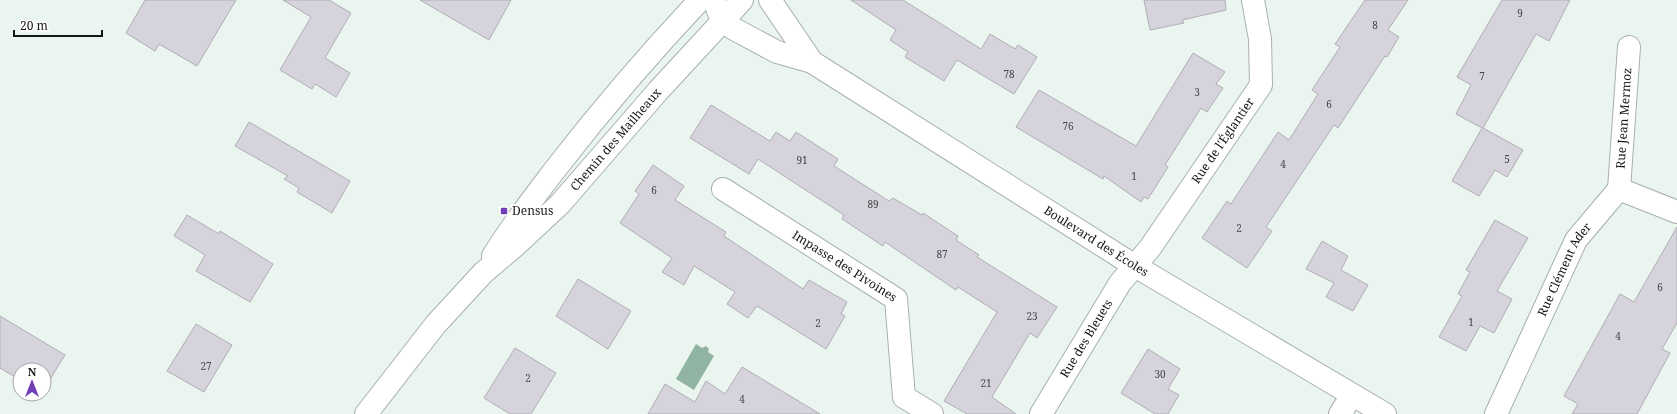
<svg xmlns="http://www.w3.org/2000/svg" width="1677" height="414" font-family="'Noto Serif',serif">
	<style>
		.water { fill: #91b4a2 }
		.building { fill: #d6d3dc; stroke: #afadb5 }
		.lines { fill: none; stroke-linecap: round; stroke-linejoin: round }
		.minor-casing { stroke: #a7b0ab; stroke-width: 24 }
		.minor { stroke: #fff; stroke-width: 22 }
		.poi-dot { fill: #6f3db4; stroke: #fff; stroke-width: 1.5 }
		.labels { text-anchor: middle; stroke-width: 3.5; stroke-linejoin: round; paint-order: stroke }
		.number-label { font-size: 10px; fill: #444647 }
		.street-label { font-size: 12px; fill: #131715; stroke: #fff }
		.poi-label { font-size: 12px; fill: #131715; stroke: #fff; text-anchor: start }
	</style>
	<rect width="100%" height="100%" fill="#ebf5f0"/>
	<path class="water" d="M 696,344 L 702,348 L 706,346 L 709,349 L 708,352 L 714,356 L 694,390 L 676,379 Z"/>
	<path class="building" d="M 145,0 L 236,0 L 197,66 L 159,44 L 155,51 L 126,33 Z
		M 283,0 L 329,0 L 351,13 L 325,58 L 350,73 L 336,97 L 315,84 L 312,89 L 280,70 L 311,17 Z
		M 420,0 L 511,0 L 489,40 Z
		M 851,0 L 903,0 L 981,49 L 990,34 L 1015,49 L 1018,45 L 1037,57 L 1014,94 L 957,60 L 944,81 L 905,57 L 908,52 L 890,40 L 896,30 Z
		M 1144,0 L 1225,0 L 1226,10 L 1182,20 L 1184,23 L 1150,30 Z
		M 1365,0 L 1408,0 L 1388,30 L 1399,37 L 1387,57 L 1385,56 L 1338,128 L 1334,125 L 1266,227 L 1272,231 L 1247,268 L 1202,238 L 1227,201 L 1231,204 L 1278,132 L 1289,140 L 1318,94 L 1312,90 L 1340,47 L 1335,44 Z
		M 1502,0 L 1570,0 L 1549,41 L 1536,34 L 1483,128 L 1523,150 L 1507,177 L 1495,170 L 1479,196 L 1452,181 L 1482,128 L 1456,114 L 1471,85 L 1457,77 Z
		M 1193,53 L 1225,72 L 1216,84 L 1223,88 L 1207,112 L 1201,108 L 1165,165 L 1168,167 L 1148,199 L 1144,197 L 1141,202 L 1104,176 L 1103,179 L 1016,127 L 1039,90 L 1136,146 Z
		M 711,105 L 770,141 L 776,132 L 790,141 L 796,132 L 838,159 L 834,166 L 889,201 L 893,198 L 922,215 L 923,213 L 958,236 L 956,240 L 979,255 L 977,257 L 1057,307 L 1037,338 L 1030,333 L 992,397 L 1016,414 L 967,414 L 944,401 L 997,312 L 958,287 L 956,290 L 885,242 L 883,246 L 842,219 L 844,215 L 758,159 L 749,174 L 690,138 Z
		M 249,122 L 350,181 L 332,213 L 297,192 L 299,188 L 284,179 L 288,176 L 235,146 Z
		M 653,165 L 684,186 L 675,200 L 726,232 L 724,236 L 803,289 L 809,280 L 847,302 L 841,314 L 845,316 L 826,349 L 757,306 L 748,318 L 727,304 L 735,292 L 694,266 L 684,285 L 662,272 L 672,258 L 620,223 L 639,194 L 635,191 Z
		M 187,215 L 219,234 L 220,231 L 273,264 L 250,302 L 196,271 L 205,255 L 174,236 Z
		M 1495,220 L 1528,238 L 1497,291 L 1512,299 L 1494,333 L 1480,326 L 1466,351 L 1439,337 L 1462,296 L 1458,294 L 1470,272 L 1466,270 Z
		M 1677,227 L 1677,323 L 1662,349 L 1670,353 L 1637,414 L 1572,414 L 1578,404 L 1564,396 L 1620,294 L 1634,302 Z
		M 1322,241 L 1348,256 L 1341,270 L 1368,285 L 1353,311 L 1326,297 L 1334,283 L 1306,269 Z
		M 578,279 L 631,311 L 608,349 L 556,316 Z
		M 0,316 L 65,355 L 44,389 L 44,370 L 20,370 L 20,380 L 0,368 Z
		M 196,324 L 232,345 L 204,392 L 167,371 Z
		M 515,348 L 556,373 L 531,414 L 510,414 L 484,398 Z
		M 1148,349 L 1180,369 L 1168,389 L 1179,395 L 1168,414 L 1155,414 L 1121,393 Z
		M 742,367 L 820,414 L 648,414 L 665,384 L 695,402 L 706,381 L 725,394 Z"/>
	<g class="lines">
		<g class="minor-casing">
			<g id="minor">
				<path id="s1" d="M 714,0 L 722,21 L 734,29 L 777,52 L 812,62 L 1135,266 L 1385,414"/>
				<path d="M 770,0 L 812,62"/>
				<path id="s2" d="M 723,189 L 896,299 L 904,397 L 932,414"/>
				<path id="s3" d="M 1619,189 L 1629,47"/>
				<path d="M 493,256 C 512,225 535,196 557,167 C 602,109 650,53 700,0"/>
				<path id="s4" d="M 366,414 L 436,324 L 483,273 L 516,245 L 560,204 L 658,91 L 742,0"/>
				<path id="s5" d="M 1041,414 L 1120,283 L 1150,248 L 1261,85 L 1260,39 L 1253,0"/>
				<path d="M 1340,414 L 1352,395"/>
				<path id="s6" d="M 1496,414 L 1576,240 L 1619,189 L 1677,212"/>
			</g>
		</g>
		<use href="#minor" class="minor"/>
	</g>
	<rect class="poi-dot" x="500" y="207" width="8" height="8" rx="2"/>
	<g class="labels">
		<g class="number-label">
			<text x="1520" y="17">9</text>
			<text x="1375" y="29">8</text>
			<text x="1009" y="78">78</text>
			<text x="1482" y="80">7</text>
			<text x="1197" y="96">3</text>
			<text x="1329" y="108">6</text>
			<text x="1068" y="130">76</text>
			<text x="1507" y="163">5</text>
			<text x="802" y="164">91</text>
			<text x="1283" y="168">4</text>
			<text x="1134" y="180">1</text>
			<text x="654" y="194">6</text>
			<text x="873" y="208">89</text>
			<text x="1239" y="232">2</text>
			<text x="942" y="258">87</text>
			<text x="1660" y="291">6</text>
			<text x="1032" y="320">23</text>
			<text x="1471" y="326">1</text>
			<text x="818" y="327">2</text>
			<text x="1618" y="340">4</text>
			<text x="206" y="370">27</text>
			<text x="1160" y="378">30</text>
			<text x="528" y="382">2</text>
			<text x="986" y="387">21</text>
			<text x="742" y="403">4</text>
		</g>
		<g class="street-label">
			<text dy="4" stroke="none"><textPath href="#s3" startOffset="71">Rue Jean Mermoz</textPath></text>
			<text dy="4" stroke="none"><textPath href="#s4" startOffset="372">Chemin des Mailheaux</textPath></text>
			<text dy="4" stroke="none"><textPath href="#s5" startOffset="329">Rue de l'Églantier</textPath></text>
			<text dy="4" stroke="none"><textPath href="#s1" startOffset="458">Boulevard des Écoles</textPath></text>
			<text dy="4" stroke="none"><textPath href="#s2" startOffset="144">Impasse des Pivoines</textPath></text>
			<text dy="4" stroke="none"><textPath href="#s6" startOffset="160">Rue Clément Ader</textPath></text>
			<text dy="4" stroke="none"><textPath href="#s5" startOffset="88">Rue des Bleuets</textPath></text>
		</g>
		<g class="poi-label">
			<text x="512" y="215">Densus</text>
		</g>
	</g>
	<g transform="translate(32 382)"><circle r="19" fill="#ffffff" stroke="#a1a2a1"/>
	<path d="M0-3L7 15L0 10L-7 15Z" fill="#6f3db4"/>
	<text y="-6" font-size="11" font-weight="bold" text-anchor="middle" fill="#131715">N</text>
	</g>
	<path d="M14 30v6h88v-6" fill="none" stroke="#131715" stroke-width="2"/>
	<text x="20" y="30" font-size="12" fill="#131715" stroke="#ffffff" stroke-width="3" paint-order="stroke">20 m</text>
</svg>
